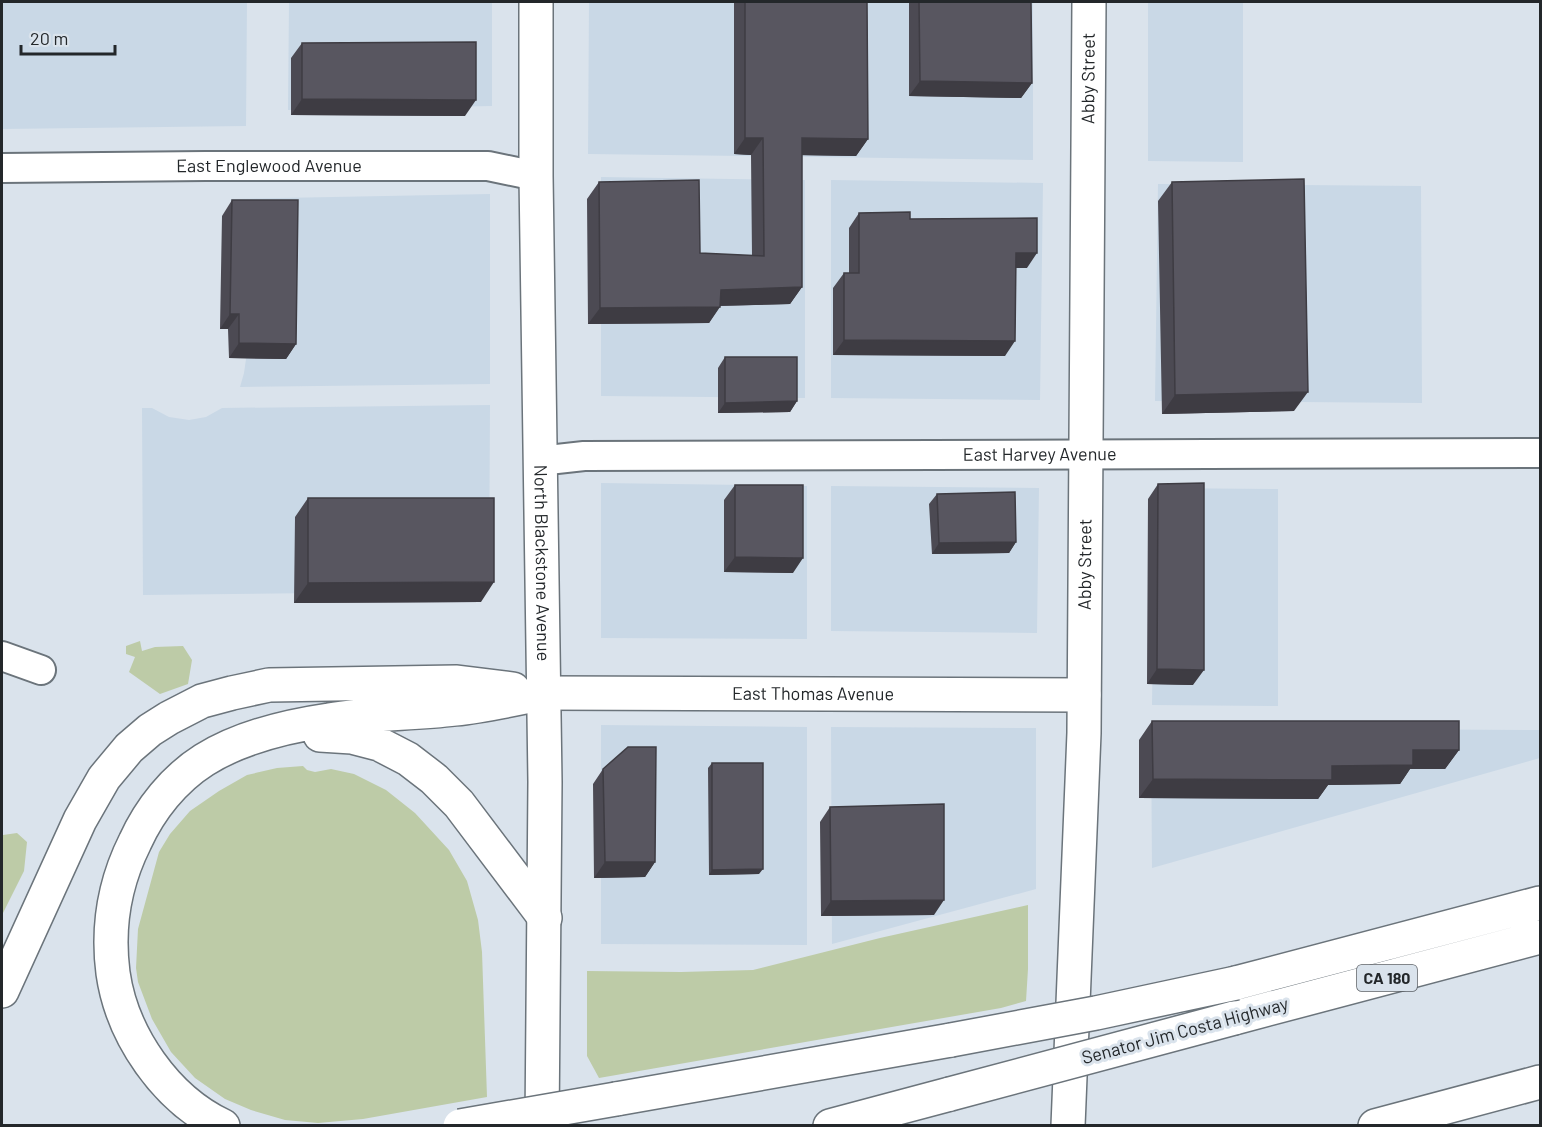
<svg xmlns="http://www.w3.org/2000/svg" width="1542" height="1127" font-family="Barlow,sans-serif">
	<style>
		.built { fill: #c9d8e6 }
		.green { fill: #bdcba7 }
		.lines { fill: none; stroke-linecap: round; stroke-linejoin: round }
		.minor-casing { stroke: #6b747b; stroke-width: 32 }
		.primary-casing { stroke: #6b747b; stroke-width: 36 }
		.motorway-casing { stroke: #6b747b; stroke-width: 36 }
		.minor { stroke: #fff; stroke-width: 28 }
		.primary { stroke: #fff; stroke-width: 33 }
		.motorway { stroke: #fff; stroke-width: 33 }
		.motorway-bridge-casing { stroke: #6b747b; stroke-width: 36; stroke-linecap: butt }
		.motorway-bridge { stroke: #fff; stroke-width: 33 }
		.wall { fill: #4c4a53 }
		.shaded-wall { fill: #3e3c43 }
		.building { fill: #585660; stroke: #3e3c43; stroke-width: 1.5 }
		.labels { text-anchor: middle; stroke-width: 6; stroke-linejoin: round; paint-order: stroke }
		.shield { fill: #dae3ec; stroke: #5a5f64; stroke-width: 1.5 }
		.shield-label { font-size: 16px; font-weight: bold; fill: #23272a }
		.street-label { font-size: 18px; fill: #23272a; stroke: #dae3ec }
	</style>
	<rect width="100%" height="100%" fill="#dae3ec"/>
	<path class="built" d="M 2,2 L 247,2 L 246,126 L 2,129 Z
		M 289,2 L 492,2 L 492,106 L 288,110 Z
		M 589,2 L 1033,2 L 1033,160 L 588,154 Z
		M 1148,2 L 1243,2 L 1243,162 L 1148,161 Z
		M 601,177 L 805,180 L 805,398 L 601,396 Z
		M 831,180 L 1043,183 L 1040,400 L 831,398 Z
		M 1158,184 L 1421,186 L 1422,403 L 1155,401 Z
		M 490,194 L 490,384 L 240,387 L 244,373 L 246,359 L 243,344 L 232,313 L 231,199 Z
		M 490,405 L 489,591 L 143,595 L 142,408 L 152,408 L 169,417 L 189,420 L 206,417 L 222,408 Z
		M 601,483 L 807,486 L 807,639 L 601,638 Z
		M 831,486 L 1039,488 L 1037,633 L 831,631 Z
		M 1155,488 L 1278,489 L 1278,706 L 1152,705 Z
		M 601,725 L 807,727 L 807,945 L 601,944 Z
		M 831,727 L 1036,728 L 1036,889 L 832,944 Z
		M 1151,728 L 1540,730 L 1540,758 L 1152,868 Z"/>
	<path class="green" d="M 140,641 L 142,651 L 155,647 L 183,646 L 192,660 L 188,684 L 160,694 L 129,672 L 135,657 L 126,654 L 126,646 Z
		M 303,766 L 307,770 L 315,772 L 331,769 L 354,774 L 386,790 L 415,813 L 449,850 L 467,881 L 478,920 L 482,952 L 487,1097 L 363,1119 L 318,1123 L 285,1120 L 251,1110 L 225,1099 L 195,1078 L 171,1052 L 152,1019 L 138,982 L 136,968 L 138,929 L 159,852 L 170,834 L 190,811 L 219,791 L 247,775 L 277,768 Z
		M 17,833 L 27,842 L 24,871 L 2,915 L 2,837 L 3,835 Z
		M 1028,905 L 1028,969 L 1026,1001 L 1001,1008 L 599,1078 L 587,1056 L 587,971 L 681,972 L 753,970 L 880,938 Z"/>
	<g class="lines">
		<g class="minor-casing">
			<g id="minor">
				<path id="s1" d="M 2,168 L 205,166 L 488,166 L 536,176"/>
				<path id="s2" d="M 539,461 L 584,456 L 1540,453"/>
				<path d="M 2,656 L 41,670"/>
			</g>
		</g>
		<g class="primary-casing">
			<g id="primary">
				<path id="s3" d="M 536,2 L 536,176 L 545,782 L 542,1126"/>
				<path id="s4" d="M 545,693 L 1084,695"/>
				<path id="s5" d="M 1068,1126 L 1084,733 L 1089,2"/>
			</g>
		</g>
		<g class="motorway-casing">
			<path id="motorway" d="M 320,735 L 352,737 L 379,744 L 408,759 L 434,779 L 459,804 L 545,918
				M 1236,983 L 1540,903
				M 2,991 L 80,820 L 104,778 L 129,748 L 150,730 L 169,718 L 202,701 L 232,693 L 269,685 L 457,682 L 513,689
				M 1234,1018 L 1540,937
				M 616,1099 L 951,1040
				M 223,1126 C 166,1099 122,1036 113,973 C 107,927 114,884 135,842 C 150,809 174,779 204,760 C 239,738 288,726 329,720 C 370,713 413,714 455,709 C 485,706 515,699 545,693
				M 830,1126 L 950,1094
				M 1375,1126 L 1540,1082"/>
		</g>
		<use href="#minor" class="minor"/>
		<use href="#primary" class="primary"/>
		<use href="#motorway" class="motorway"/>
		<g class="motorway-bridge-casing">
			<path id="motorway-bridge" d="M 951,1040 L 1096,1013 L 1236,983
				M 950,1094 L 1234,1018
				M 460,1126 L 616,1099"/>
		</g>
		<use href="#motorway-bridge" class="motorway-bridge"/>
	</g>
	<path class="wall" d="M 734,2 L 867,2 L 868,139 L 856,156 L 802,155 L 802,287 L 790,304 L 720,306 L 709,323 L 588,324 L 587,199 L 599,182 L 700,253 L 752,256 L 751,155 L 734,154 Z
		M 909,2 L 1031,2 L 1032,83 L 1021,98 L 909,96 Z
		M 302,43 L 465,116 L 291,115 L 291,58 Z
		M 1172,182 L 1294,411 L 1162,414 L 1158,201 Z
		M 232,200 L 296,344 L 286,359 L 229,358 L 228,329 L 220,329 L 222,216 Z
		M 859,213 L 910,219 L 1027,268 L 1016,268 L 1005,356 L 833,355 L 833,288 L 844,273 L 849,273 L 849,228 Z
		M 725,357 L 797,401 L 790,412 L 718,413 L 718,368 Z
		M 1158,484 L 1193,685 L 1147,684 L 1148,499 Z
		M 735,485 L 793,573 L 724,572 L 724,500 Z
		M 937,494 L 1016,542 L 1009,553 L 932,554 L 929,504 Z
		M 308,498 L 481,602 L 294,603 L 295,517 Z
		M 1152,721 L 1459,750 L 1445,769 L 1410,769 L 1400,784 L 1328,785 L 1318,799 L 1139,798 L 1139,740 Z
		M 712,763 L 759,874 L 709,875 L 708,768 Z
		M 603,769 L 655,862 L 645,877 L 594,878 L 593,784 Z
		M 830,807 L 934,915 L 821,916 L 820,822 Z"/>
	<path class="shaded-wall" d="M 920,81 L 1032,83 L 1021,98 L 909,96 Z
		M 302,99 L 476,100 L 465,116 L 291,115 Z
		M 745,138 L 763,138 L 751,155 L 734,154 Z
		M 802,138 L 868,139 L 856,156 L 790,155 Z
		M 1016,253 L 1037,253 L 1027,268 L 1005,268 Z
		M 802,287 L 790,304 L 709,306 L 721,290 Z
		M 720,307 L 709,323 L 588,324 L 600,308 Z
		M 230,314 L 239,314 L 228,329 L 220,329 Z
		M 844,340 L 1015,341 L 1005,356 L 833,355 Z
		M 239,343 L 296,344 L 286,359 L 229,358 Z
		M 1308,392 L 1294,411 L 1162,414 L 1175,395 Z
		M 797,401 L 790,412 L 718,413 L 725,403 Z
		M 1016,542 L 1009,553 L 932,554 L 939,543 Z
		M 735,557 L 803,558 L 793,573 L 724,572 Z
		M 494,582 L 481,602 L 294,603 L 308,583 Z
		M 1157,669 L 1204,670 L 1193,685 L 1147,684 Z
		M 1413,750 L 1459,750 L 1445,769 L 1410,769 L 1400,784 L 1328,785 L 1318,799 L 1139,798 L 1153,779 L 1332,766 Z
		M 605,862 L 655,862 L 645,877 L 594,878 Z
		M 763,869 L 759,874 L 709,875 L 712,870 Z
		M 944,900 L 934,915 L 821,916 L 831,901 Z"/>
	<path class="building" d="M 745,2 L 867,2 L 868,139 L 802,138 L 802,287 L 721,290 L 720,307 L 600,308 L 599,182 L 699,180 L 700,253 L 764,256 L 763,138 L 745,138 Z
		M 919,2 L 1031,2 L 1032,83 L 920,81 Z
		M 476,42 L 476,100 L 302,99 L 302,43 Z
		M 1304,179 L 1308,392 L 1175,395 L 1172,182 Z
		M 232,200 L 298,200 L 296,344 L 239,343 L 239,314 L 230,314 Z
		M 910,212 L 910,219 L 1037,218 L 1037,253 L 1016,253 L 1015,341 L 844,340 L 844,273 L 859,273 L 859,213 Z
		M 725,357 L 797,357 L 797,401 L 725,403 Z
		M 1204,483 L 1204,670 L 1157,669 L 1158,484 Z
		M 735,485 L 803,485 L 803,558 L 735,557 Z
		M 1015,492 L 1016,542 L 939,543 L 937,494 Z
		M 308,498 L 494,498 L 494,582 L 308,583 Z
		M 1152,721 L 1459,721 L 1459,750 L 1413,750 L 1413,765 L 1332,766 L 1332,780 L 1153,779 Z
		M 628,747 L 656,747 L 655,862 L 605,862 L 603,769 Z
		M 712,763 L 763,763 L 763,869 L 712,870 Z
		M 944,804 L 944,900 L 831,901 L 830,807 Z"/>
	<g class="labels">
		<rect class="shield" x="1357" y="965" width="60" height="26" rx="4.5"/>
		<g class="shield-label">
			<text x="1387" y="984">CA 180</text>
		</g>
		<g class="street-label">
			<text dy="6" stroke="none"><textPath href="#s5" startOffset="1048">Abby Street</textPath></text>
			<text dy="6" stroke="none"><textPath href="#s1" startOffset="267">East Englewood Avenue</textPath></text>
			<text dy="6" stroke="none"><textPath href="#s2" startOffset="501">East Harvey Avenue</textPath></text>
			<text dy="6" stroke="none"><textPath href="#s3" startOffset="561">North Blackstone Avenue</textPath></text>
			<text dy="6" stroke="none"><textPath href="#s5" startOffset="562">Abby Street</textPath></text>
			<text dy="6" stroke="none"><textPath href="#s4" startOffset="268">East Thomas Avenue</textPath></text>
			<text transform="translate(1185 1031) rotate(-15)" y="6">Senator Jim Costa Highway</text>
		</g>
	</g>
	<rect width="1542" height="1127" fill="none" stroke="#23272a" stroke-width="6"/>
	<path d="M21 45v9h94v-9" fill="none" stroke="#23272a" stroke-width="3"/>
	<text x="30" y="45" font-size="18" fill="#23272a" stroke="#dae3ec" stroke-width="4.5" paint-order="stroke">20 m</text>
</svg>
